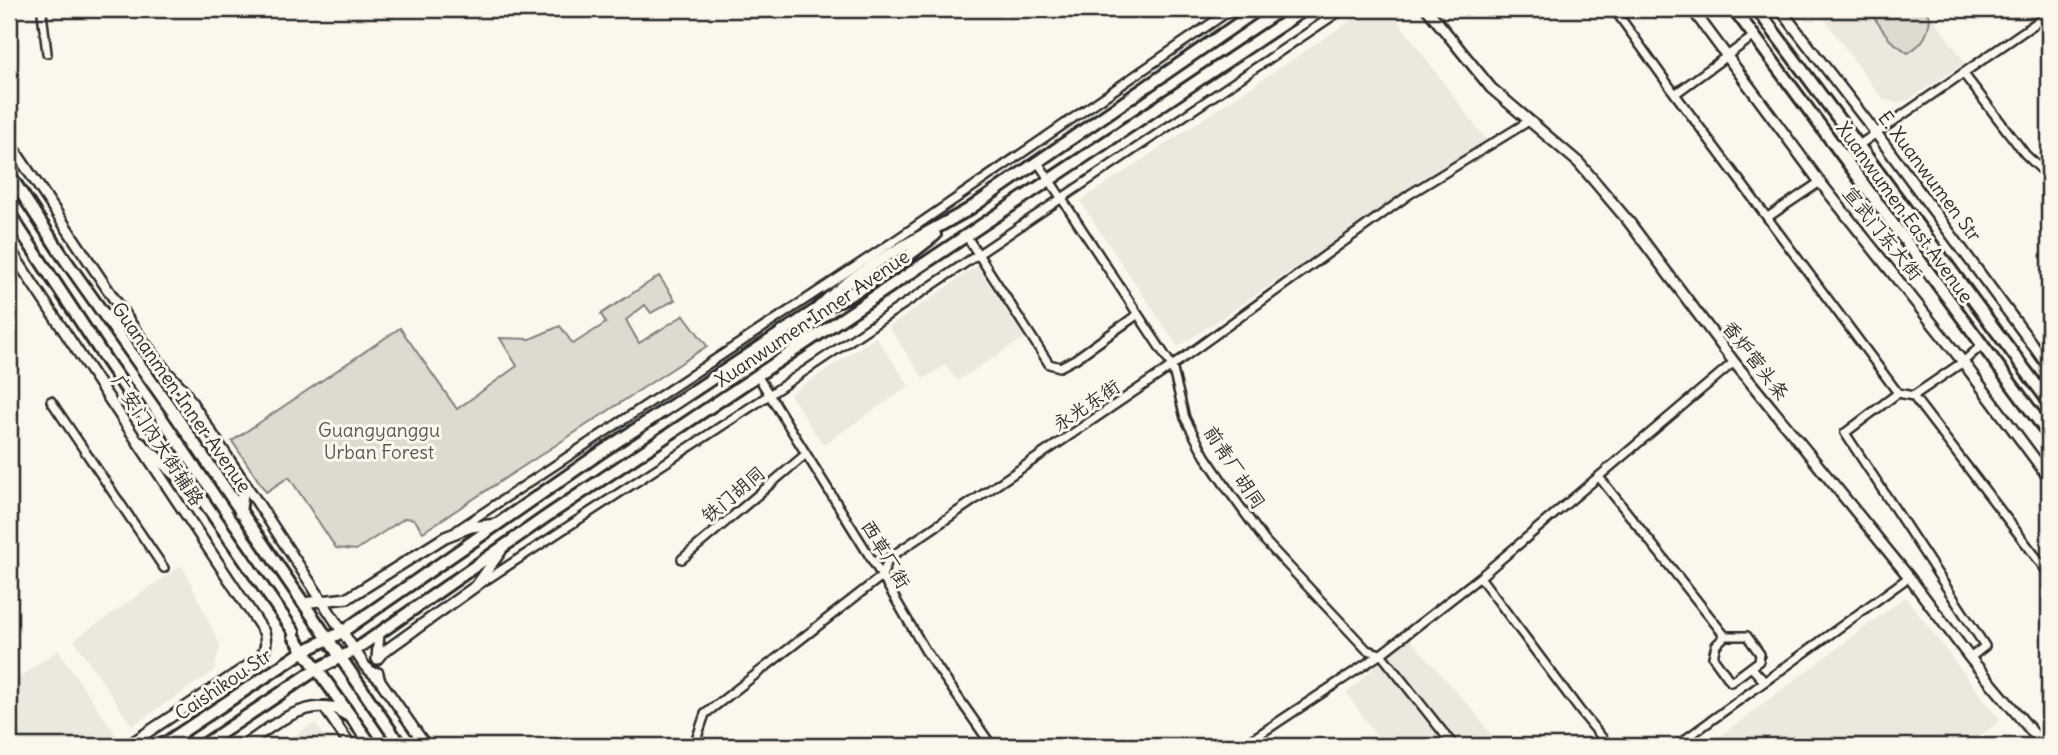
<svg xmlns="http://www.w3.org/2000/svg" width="2058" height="755" font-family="Delius,'LXGW WenKai TC',sans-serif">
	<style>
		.built { fill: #ebe8de }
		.green { fill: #dddad0; stroke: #84827e; stroke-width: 2 }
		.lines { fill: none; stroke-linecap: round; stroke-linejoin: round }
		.minor-casing { stroke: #2b2b2b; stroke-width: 12 }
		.tertiary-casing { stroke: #2b2b2b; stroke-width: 14 }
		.primary-casing { stroke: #2b2b2b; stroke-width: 16 }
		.minor { stroke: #fbf7ec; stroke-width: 7 }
		.tertiary { stroke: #fbf7ec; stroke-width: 9 }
		.primary { stroke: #fbf7ec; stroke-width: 10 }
		.labels { text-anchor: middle; stroke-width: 6; stroke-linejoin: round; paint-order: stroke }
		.street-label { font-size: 19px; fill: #2b2b2b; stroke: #fbf7ec }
		.park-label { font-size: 19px; fill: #585754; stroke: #fbf7ec }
	</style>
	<rect width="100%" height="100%" fill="#fbf7ec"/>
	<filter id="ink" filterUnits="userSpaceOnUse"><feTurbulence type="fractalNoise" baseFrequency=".0143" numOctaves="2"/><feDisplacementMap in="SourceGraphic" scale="14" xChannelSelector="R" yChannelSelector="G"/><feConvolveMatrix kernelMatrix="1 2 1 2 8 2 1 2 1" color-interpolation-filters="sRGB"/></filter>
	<g filter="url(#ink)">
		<path class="built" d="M 1368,9 L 1389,9 L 1486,140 L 1178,347 L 1080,201 Z
			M 1817,9 L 1927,9 L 1965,63 L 1908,100 L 1896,103 L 1885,100 L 1877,92 Z
			M 977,266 L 1024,338 L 957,381 L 945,365 L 923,379 L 889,327 Z
			M 876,337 L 909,386 L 823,445 L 790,394 Z
			M 182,565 L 220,645 L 214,671 L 132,726 L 74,640 Z
			M 1905,597 L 2000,720 L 1968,746 L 1707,746 Z
			M 1410,639 L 1477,715 L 1499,746 L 1383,746 L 1347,693 L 1392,651 Z
			M 58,650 L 118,738 L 106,746 L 9,746 L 9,685 Z
			M 315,723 L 331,746 L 277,746 Z"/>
		<path class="green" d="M 1868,9 L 1925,9 L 1930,18 C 1928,35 1923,44 1908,53 L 1890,40 Z
			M 659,276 L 675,300 L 651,313 L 645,305 L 626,320 L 639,343 L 684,315 L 707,346 L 423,532 L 414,519 L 405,518 L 356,550 L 336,548 L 289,477 L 266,492 L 232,441 L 400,328 L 457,409 L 517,366 L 500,338 L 530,339 L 560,326 L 573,344 L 606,323 L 601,314 Z"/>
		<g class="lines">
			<g class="minor-casing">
				<path id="minor" d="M 43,9 L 42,13 L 47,53
					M 1614,9 L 1675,94 L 1898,393 L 1913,396 L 2046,570 L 2049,568
					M 1963,73 L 2025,154 L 2049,177
					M 1675,94 L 1754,36
					M 1859,145 L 2049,14
					M 1037,161 L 1172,366 L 1185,418 L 1205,456 L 1231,494 L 1265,541 L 1367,650 L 1381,654 L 1454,746
					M 1768,217 L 1820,182
					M 967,237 L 1049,364 L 1060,367 L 1075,359 L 1137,315
					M 757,375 L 882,576 L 925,650 L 992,746
					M 1898,393 L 1845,433 L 1985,646 L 1970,658
					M 1913,396 L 1963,362 L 1982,345
					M 51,401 L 164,568
					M 1599,477 L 1725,636 L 1747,636 L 1760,654 L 1759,661 L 1751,667 L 1764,681
					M 457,530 L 894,241 L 1232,9
					M 682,559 L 806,454
					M 480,584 L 769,395 L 1343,9
					M 1725,636 L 1716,645 L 1713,657 L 1731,682 L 1751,667
					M 694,746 L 705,714 L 882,576 L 889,558 L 1172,366 L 1410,194 L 1529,121
					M 1242,746 L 1381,654 L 1480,577
					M 1609,746 L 1581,712 L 1480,577 L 1734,362
					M 1676,746 L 1909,577"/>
			</g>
			<g class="tertiary-casing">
				<path id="tertiary" d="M 1427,9 L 1491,88 L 1579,163 L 1629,222 L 1734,362 L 1909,577 L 1970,658 L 2044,746
					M 1692,9 L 1820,182 L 1963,362 L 2049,478
					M 1780,9 L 1876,133 L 2049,367
					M 9,142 L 135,330 L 165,370 L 182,388 L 365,666 L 379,679
					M 9,248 L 264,632 C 267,643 266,648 261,657 L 127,746
					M 302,603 L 348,598 L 445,537 L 471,527 L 497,524
					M 377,659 L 382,653 L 476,586 L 501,551
					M 377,659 L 379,633
					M 378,673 L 379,679 L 426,746
					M 243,746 C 269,729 292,707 324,707 L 351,746"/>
			</g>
			<g class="primary-casing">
				<path id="primary" d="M 1734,9 L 2049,435
					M 1757,9 L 2049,402
					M 9,174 L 64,258 L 173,412 L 401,746
					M 965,212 L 1259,9
					M 9,213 L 106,360 L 294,632 L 294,636 L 304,651 L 372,746
					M 820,309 C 862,293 900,262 935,235
					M 140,443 L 188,485
					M 240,512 L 244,483
					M 324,707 L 335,708 L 347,715
					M 161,746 L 304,651 L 342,632 L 600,453 L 816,310 C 859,267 915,240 968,210
					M 202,746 L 317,669 L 355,650 L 547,516 L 1305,9"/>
			</g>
			<use href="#minor" class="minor"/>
			<use href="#tertiary" class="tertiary"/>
			<use href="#primary" class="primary"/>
		</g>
	</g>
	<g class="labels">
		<g class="street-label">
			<text transform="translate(1930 176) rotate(53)" y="7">E. Xuanwumen Str</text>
			<text transform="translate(1905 212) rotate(54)" y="7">Xuanwumen East Avenue</text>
			<text transform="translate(1883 233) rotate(51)" y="7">宣武门东大街</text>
			<text transform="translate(812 318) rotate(-34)" y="7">Xuanwumen Inner Avenue</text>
			<text transform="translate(1756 360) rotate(52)" y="7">香炉营头条</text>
			<text transform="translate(182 397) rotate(55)" y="7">Guananmen Inner Avenue</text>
			<text transform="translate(1086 405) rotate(-34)" y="7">永光东街</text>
			<text transform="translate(158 440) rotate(57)" y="7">广安门内大街辅路</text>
			<text transform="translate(1235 467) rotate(57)" y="7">前青厂胡同</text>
			<text transform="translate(733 494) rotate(-40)" y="7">铁门胡同</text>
			<text transform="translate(886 554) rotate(59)" y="7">西草厂街</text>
			<text transform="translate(223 684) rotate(-34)" y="7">Caishikou Str</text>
		</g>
		<g class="park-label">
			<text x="379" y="437">Guangyanggu<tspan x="379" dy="22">Urban Forest</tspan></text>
		</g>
	</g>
	<rect width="2058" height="755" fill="none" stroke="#fbf7ec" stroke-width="35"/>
	<rect x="18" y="18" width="2023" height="720" fill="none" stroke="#2b2b2b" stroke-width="2.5" filter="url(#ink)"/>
</svg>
